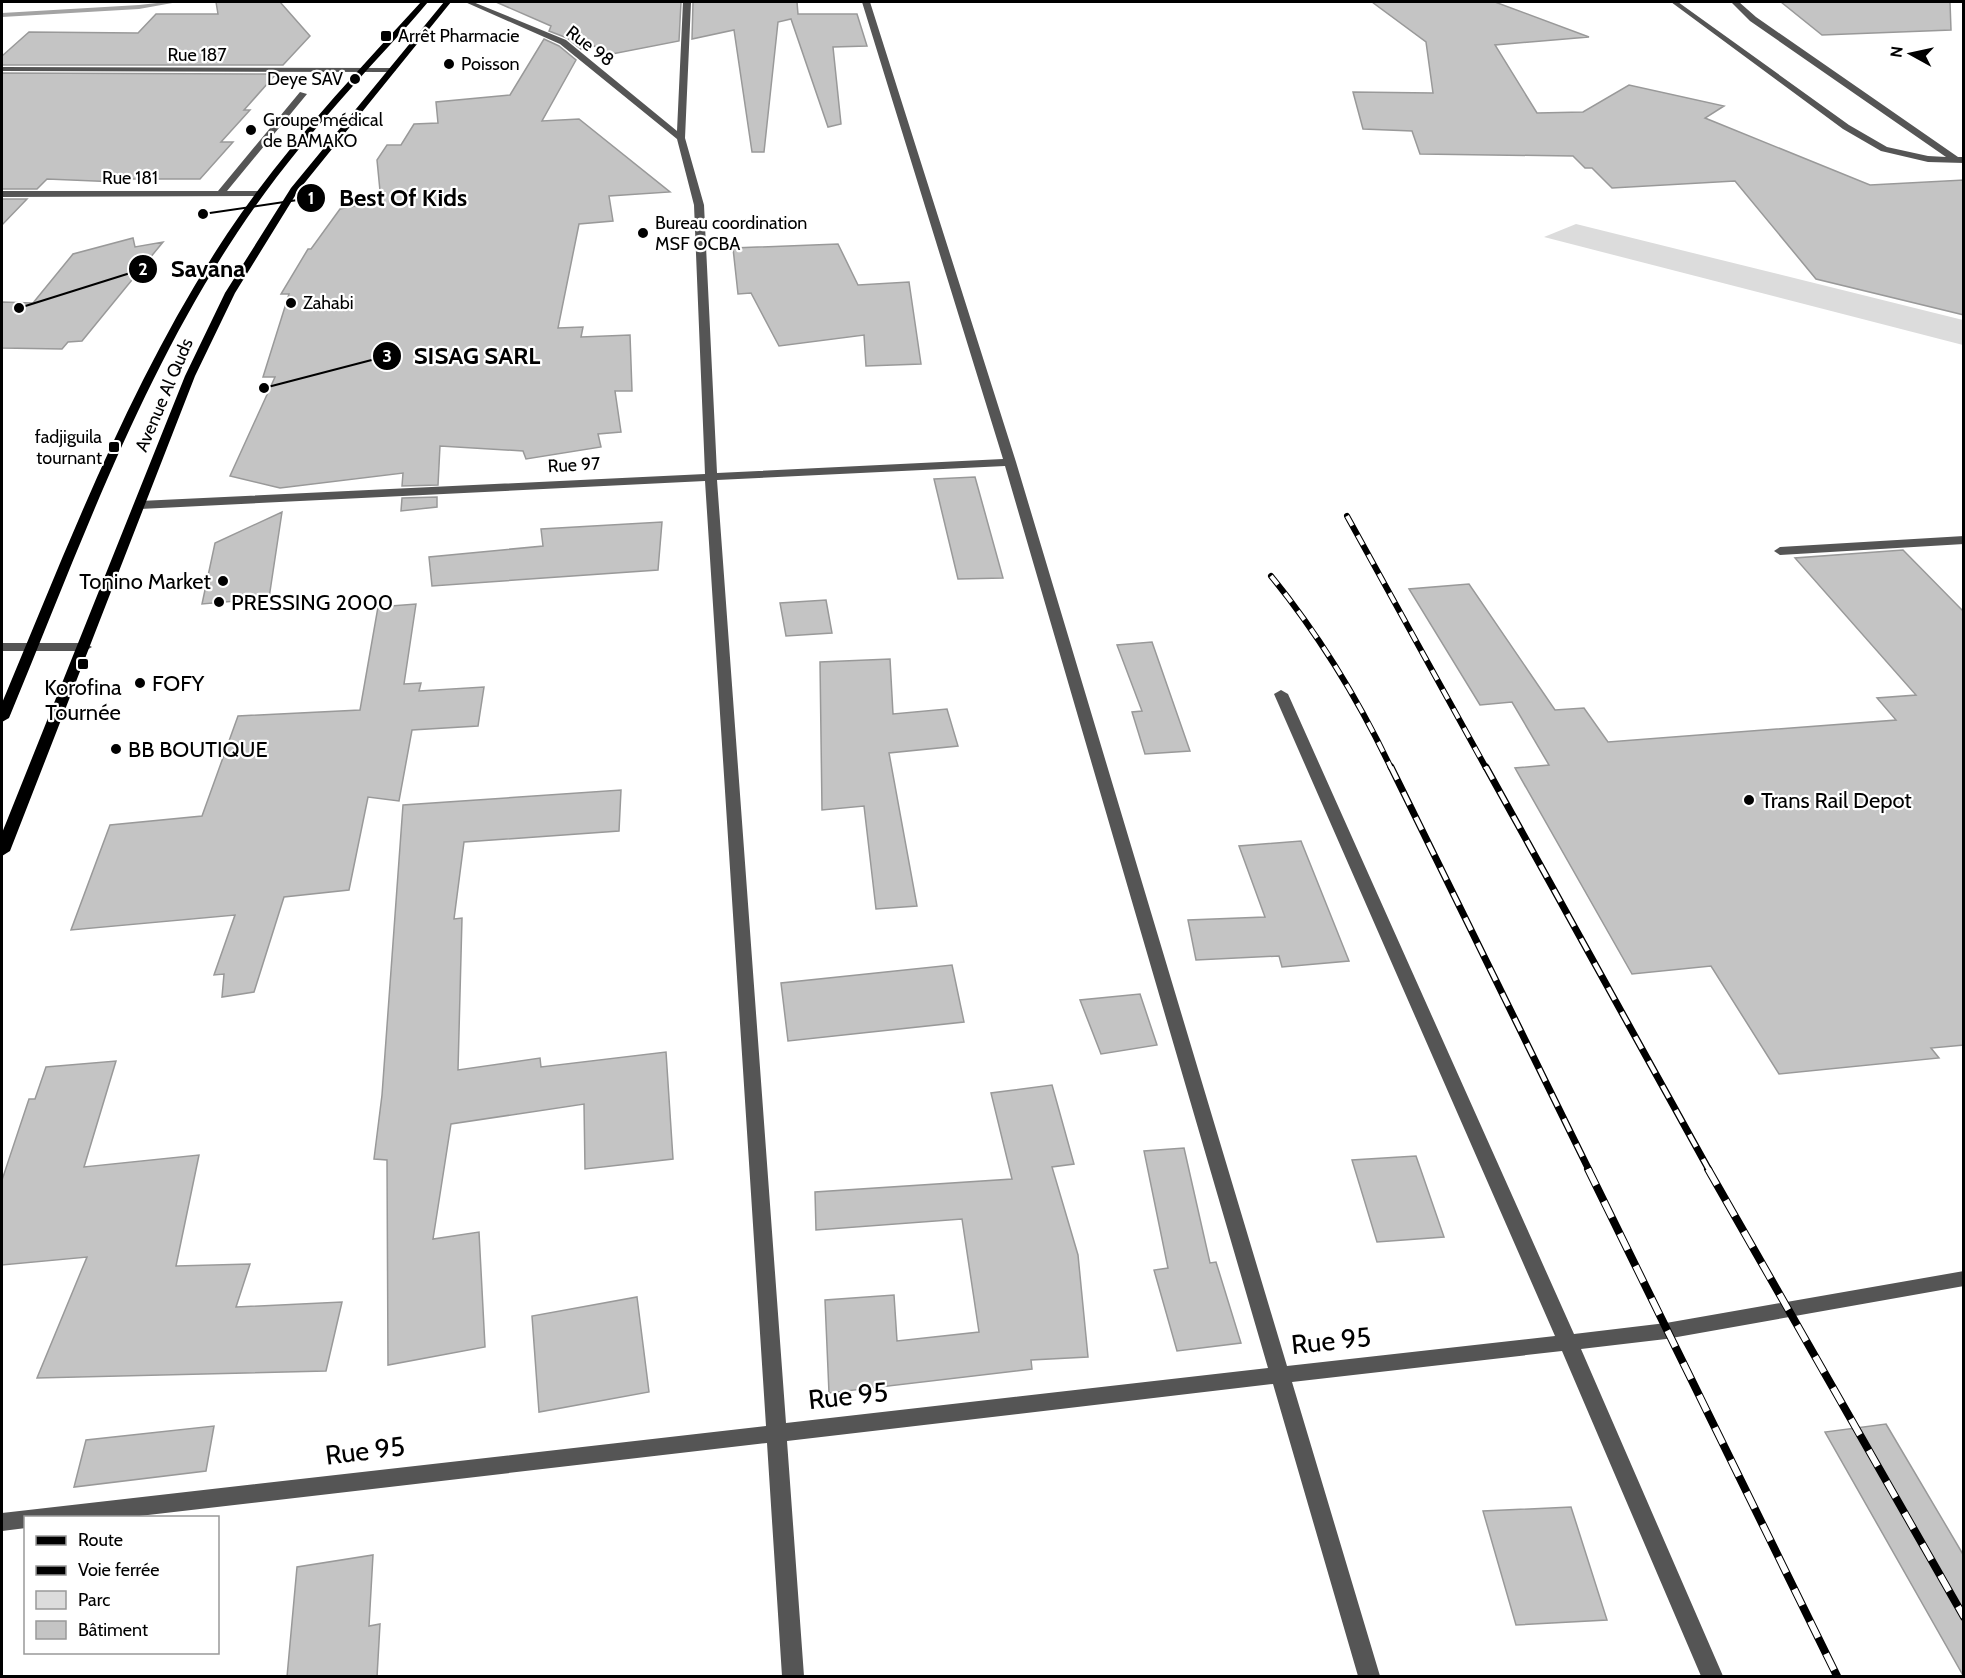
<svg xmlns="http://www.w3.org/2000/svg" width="1965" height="1678" font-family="Cabin,sans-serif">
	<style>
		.green { fill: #dcdcdc }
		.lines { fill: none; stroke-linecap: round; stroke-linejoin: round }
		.stream { fill: #a3a3a3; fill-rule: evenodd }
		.building { fill: #c4c4c4; stroke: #999; stroke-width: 1.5 }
		.minor { fill: #555; fill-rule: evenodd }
		.major { fill: #000; fill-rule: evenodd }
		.rail-far2-casing { stroke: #000; stroke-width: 6 }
		.rail-far1-casing { stroke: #000; stroke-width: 7 }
		.rail-casing { stroke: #000; stroke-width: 8 }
		.rail-far2 { stroke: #fff; stroke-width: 4; stroke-dasharray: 11; stroke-linecap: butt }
		.rail-far1 { stroke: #fff; stroke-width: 4.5; stroke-dasharray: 14; stroke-linecap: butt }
		.rail { stroke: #fff; stroke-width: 6; stroke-dasharray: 18; stroke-linecap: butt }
		.poi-dot { fill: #000; stroke: #fff; stroke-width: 2 }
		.labels { text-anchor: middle; stroke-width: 4.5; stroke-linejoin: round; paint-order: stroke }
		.far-poi-label { font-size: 18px; fill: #000; stroke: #fff; text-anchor: start }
		.far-street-label { font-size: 18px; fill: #000; stroke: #fff }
		.poi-label { font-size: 22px; fill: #000; stroke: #fff; text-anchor: start }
		.near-street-label { font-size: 27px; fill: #000; stroke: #fff }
		.leader { fill: none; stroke: #000; stroke-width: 2 }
		.callout-dot { fill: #000; stroke: #fff; stroke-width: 2 }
		.mark-label { font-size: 18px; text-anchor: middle; font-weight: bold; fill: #fff }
		.callout-label { font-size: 24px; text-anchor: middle; font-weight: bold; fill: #000; stroke: #fff; stroke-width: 4.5; stroke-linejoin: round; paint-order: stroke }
	</style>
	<rect width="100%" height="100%" fill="#fff"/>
	<path class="green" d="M 1576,224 L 1963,320 L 1963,345 L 1544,237 Z"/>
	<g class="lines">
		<path class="stream" d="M 166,2 L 178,2 L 139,9 L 2,17 L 2,13 L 139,5 Z"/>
	</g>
	<path class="building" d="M 216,2 L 280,2 L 310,36 L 283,65 L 2,65 L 2,56 L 29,32 L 138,33 L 156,14 L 218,14 Z
		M 496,2 L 681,2 L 679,41 L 612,54 L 585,42 L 581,49 L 567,38 L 549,31 L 551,26 Z
		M 693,2 L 797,2 L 798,14 L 857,14 L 867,46 L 833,47 L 841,124 L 828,127 L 791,19 L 778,22 L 764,152 L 752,152 L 734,30 L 692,39 Z
		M 1372,2 L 1495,2 L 1589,37 L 1495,45 L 1537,113 L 1583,112 L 1629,85 L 1724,106 L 1705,118 L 1870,185 L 1964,180 L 1964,315 L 1816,279 L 1735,181 L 1612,188 L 1592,168 L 1585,168 L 1573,156 L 1420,154 L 1412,131 L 1363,129 L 1353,92 L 1433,93 L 1426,42 Z
		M 1781,2 L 1950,2 L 1951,30 L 1822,35 Z
		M 544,39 L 559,46 L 576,60 L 542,121 L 579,119 L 670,192 L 609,196 L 613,221 L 579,224 L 558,328 L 583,327 L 581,337 L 630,335 L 632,391 L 615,391 L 621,432 L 598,434 L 601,447 L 526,459 L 523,451 L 440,446 L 438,485 L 402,486 L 403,473 L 280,488 L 230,476 L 275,377 L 263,377 L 289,294 L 281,294 L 308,249 L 311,249 L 340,209 L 381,201 L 377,160 L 387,145 L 401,145 L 414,124 L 438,123 L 436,102 L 510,95 Z
		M 2,73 L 276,74 L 244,110 L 250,110 L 221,142 L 233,142 L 200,179 L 118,179 L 118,182 L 47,179 L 37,189 L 2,189 Z
		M 2,199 L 27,199 L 2,225 Z
		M 133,238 L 135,247 L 163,242 L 82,341 L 68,342 L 62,349 L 2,348 L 2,302 L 33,303 L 73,254 Z
		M 838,244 L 858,285 L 909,282 L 921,364 L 866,366 L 864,335 L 779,346 L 751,293 L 738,294 L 733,248 Z
		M 975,477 L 1003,578 L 958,579 L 934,479 Z
		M 437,497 L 437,507 L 401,511 L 402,498 Z
		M 282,512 L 269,598 L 202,604 L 215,543 Z
		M 662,522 L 658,570 L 432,586 L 429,557 L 543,546 L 541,529 Z
		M 1903,550 L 1964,612 L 1964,1045 L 1931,1048 L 1939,1058 L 1779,1074 L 1711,966 L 1632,974 L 1515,768 L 1549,765 L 1512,702 L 1480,705 L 1409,589 L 1469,584 L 1555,710 L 1584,708 L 1608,742 L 1896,720 L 1877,698 L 1916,695 L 1795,558 Z
		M 826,600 L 832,633 L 786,636 L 780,603 Z
		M 416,604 L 404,684 L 421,683 L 419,691 L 484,687 L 478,726 L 412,730 L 399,801 L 368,797 L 349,890 L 284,897 L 254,992 L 222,997 L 224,974 L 214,975 L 235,915 L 71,930 L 110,825 L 202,816 L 238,716 L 360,710 L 378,607 Z
		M 1152,642 L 1190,751 L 1145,754 L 1132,712 L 1142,711 L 1117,645 Z
		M 890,659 L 893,714 L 947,709 L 958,746 L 889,753 L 917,906 L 876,909 L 864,806 L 822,810 L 820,662 Z
		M 621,790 L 619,831 L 464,842 L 454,919 L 462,918 L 458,1070 L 540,1058 L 541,1067 L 666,1052 L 673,1159 L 585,1169 L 584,1104 L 451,1124 L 433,1239 L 479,1232 L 485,1347 L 388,1365 L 387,1160 L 374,1159 L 382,1095 L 403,805 Z
		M 1301,841 L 1349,961 L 1282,967 L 1279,956 L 1196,960 L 1188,920 L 1265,917 L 1239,846 Z
		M 952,965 L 964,1022 L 788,1041 L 781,983 Z
		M 1140,994 L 1157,1045 L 1101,1054 L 1080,1000 Z
		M 116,1061 L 84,1167 L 199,1155 L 176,1266 L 250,1264 L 236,1307 L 342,1302 L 326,1371 L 37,1378 L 87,1257 L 2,1265 L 2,1180 L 29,1099 L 35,1099 L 46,1067 Z
		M 1052,1085 L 1074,1164 L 1052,1167 L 1078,1255 L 1088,1357 L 1031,1360 L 1032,1369 L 829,1393 L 825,1300 L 894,1295 L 897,1341 L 979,1332 L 962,1219 L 816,1230 L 815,1192 L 1012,1179 L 991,1093 Z
		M 1184,1148 L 1210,1263 L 1216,1262 L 1241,1343 L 1177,1351 L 1154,1270 L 1168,1268 L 1144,1151 Z
		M 1416,1156 L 1444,1237 L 1377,1242 L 1352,1160 Z
		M 637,1297 L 649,1392 L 539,1412 L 532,1316 Z
		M 1886,1424 L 1964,1556 L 1964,1677 L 1825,1432 Z
		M 214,1426 L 206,1471 L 74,1487 L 86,1440 Z
		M 1571,1507 L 1607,1620 L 1516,1625 L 1483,1511 Z
		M 373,1555 L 369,1626 L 380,1624 L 377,1677 L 287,1677 L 297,1567 Z"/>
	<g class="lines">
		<path class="minor" d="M 465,2 L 473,2 L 566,40 L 677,131 L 683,2 L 691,2 L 685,138 L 704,205 L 717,473 L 1003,459 L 862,2 L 870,2 L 1016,462 L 1287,1366 L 1555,1336 L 1274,694 L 1281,690 L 1288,694 L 1574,1334 L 1666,1323 L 1964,1271 L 1964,1286 L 1666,1339 L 1581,1349 L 1723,1676 L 1701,1676 L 1562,1351 L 1292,1382 L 1380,1676 L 1358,1676 L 1273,1384 L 787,1441 L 804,1676 L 782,1676 L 767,1443 L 122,1518 L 26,1518 L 26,1528 L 2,1531 L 2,1513 L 766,1426 L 705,481 L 140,509 L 134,505 L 140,501 L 705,474 L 694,205 L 677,139 L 560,44 ZM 1005,466 L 1268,1368 L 786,1423 L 717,480 Z
			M 1671,2 L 1678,2 L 1849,125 L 1887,147 L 1928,156 L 1946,157 L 1750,21 L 1731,2 L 1739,2 L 1756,17 L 1958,157 L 1964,157 L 1964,163 L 1928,162 L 1881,151 L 1843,129 Z
			M 2,67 L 392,68 L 396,70 L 392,72 L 2,71 Z
			M 300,92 L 307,94 L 227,191 L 259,191 L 263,194 L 262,196 L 2,197 L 2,191 L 218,191 Z
			M 1964,536 L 1964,544 L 1780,555 L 1774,551 L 1780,547 Z
			M 2,643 L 85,643 L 92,647 L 85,651 L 2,651 Z"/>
		<path class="major" d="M 421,2 L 428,2 C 404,31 377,58 352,87 C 311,133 271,181 237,233 C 138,382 77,554 9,718 L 2,722 L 2,703 C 69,543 131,379 227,234 C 283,150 353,76 421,2 Z
			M 444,2 L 451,2 L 298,191 L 235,293 L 195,376 L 10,851 L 2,856 L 2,833 L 185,376 L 225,293 L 291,188 Z"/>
		<g class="rail-far2-casing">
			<path id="rail-far2" d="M 1347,516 L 1486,768
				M 1271,576 C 1319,635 1358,699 1391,768"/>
		</g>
		<g class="rail-far1-casing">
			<path id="rail-far1" d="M 1391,767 L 1589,1170
				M 1486,767 L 1709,1170"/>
		</g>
		<g class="rail-casing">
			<path id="rail" d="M 1588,1169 L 1837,1676
				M 1708,1169 L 1964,1617"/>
		</g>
		<use href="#rail-far2" class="rail-far2"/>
		<use href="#rail-far1" class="rail-far1"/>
		<use href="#rail" class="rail"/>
	</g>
	<g class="poi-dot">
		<rect x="380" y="30" width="12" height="12" rx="3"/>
		<circle cx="449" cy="64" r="6"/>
		<circle cx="355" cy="79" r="6"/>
		<circle cx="251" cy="130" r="6"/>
		<circle cx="643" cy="233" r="6"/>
		<circle cx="291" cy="303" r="6"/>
		<rect x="108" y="441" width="12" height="12" rx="3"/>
		<circle cx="223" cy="581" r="6"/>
		<circle cx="219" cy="602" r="6"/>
		<rect x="77" y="658" width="12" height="12" rx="3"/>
		<circle cx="140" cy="683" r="6"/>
		<circle cx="116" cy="749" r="6"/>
		<circle cx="1749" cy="800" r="6"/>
	</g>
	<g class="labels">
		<g class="far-poi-label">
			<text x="398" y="42">Arrêt Pharmacie</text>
			<text x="461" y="70">Poisson</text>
			<text x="343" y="85" text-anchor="end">Deye SAV</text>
			<text x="263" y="126">Groupe médical<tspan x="263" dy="21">de BAMAKO</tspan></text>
			<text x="655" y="229">Bureau coordination<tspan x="655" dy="21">MSF OCBA</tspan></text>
			<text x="303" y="309">Zahabi</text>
			<text x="102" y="443" text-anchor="end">fadjiguila<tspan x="102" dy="21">tournant</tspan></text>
		</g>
		<g class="far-street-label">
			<text transform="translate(590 46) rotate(37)" y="6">Rue 98</text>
			<text x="197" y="61">Rue 187</text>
			<text x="130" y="184">Rue 181</text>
			<text transform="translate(164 395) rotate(-67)" y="6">Avenue Al Quds</text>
			<text transform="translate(574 465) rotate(-3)" y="6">Rue 97</text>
		</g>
		<g class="poi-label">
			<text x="211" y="589" text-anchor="end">Tonino Market</text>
			<text x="231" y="610">PRESSING 2000</text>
			<text x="152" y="691">FOFY</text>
			<text x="83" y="695" text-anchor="middle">Korofina<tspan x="83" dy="25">Tournée</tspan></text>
			<text x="128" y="757">BB BOUTIQUE</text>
			<text x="1761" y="808">Trans Rail Depot</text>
		</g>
		<g class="near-street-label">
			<text transform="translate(1331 1341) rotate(-6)" y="9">Rue 95</text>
			<text transform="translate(848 1396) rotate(-6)" y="9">Rue 95</text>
			<text transform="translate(365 1451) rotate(-7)" y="9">Rue 95</text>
		</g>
	</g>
	<path class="leader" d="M203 214L311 198M19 308L143 269M264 388L387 356"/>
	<g class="callout-dot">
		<circle cx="203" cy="214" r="6"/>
		<circle cx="19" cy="308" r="6"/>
		<circle cx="264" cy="388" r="6"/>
		<circle cx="311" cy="198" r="15"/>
		<circle cx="143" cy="269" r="15"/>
		<circle cx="387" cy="356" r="15"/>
	</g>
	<g class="mark-label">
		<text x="311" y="204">1</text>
		<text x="143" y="275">2</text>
		<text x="387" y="362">3</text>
	</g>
	<g class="callout-label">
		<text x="403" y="206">Best Of Kids</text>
		<text x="208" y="277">Savana</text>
		<text x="477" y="364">SISAG SARL</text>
	</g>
	<rect width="1965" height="1678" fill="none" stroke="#000000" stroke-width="6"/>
	<rect x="24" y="1516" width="195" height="138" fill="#ffffff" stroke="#999999" stroke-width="1.5"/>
	<rect x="36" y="1536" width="30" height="9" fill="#000000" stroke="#999999" stroke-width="1.5"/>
	<text x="78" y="1546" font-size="18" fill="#000000">Route</text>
	<rect x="36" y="1566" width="30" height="9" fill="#000000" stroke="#999999" stroke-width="1.5"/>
	<text x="78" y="1576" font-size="18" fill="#000000">Voie ferrée</text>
	<rect x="36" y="1591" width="30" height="18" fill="#dcdcdc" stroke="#999999" stroke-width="1.5"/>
	<text x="78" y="1606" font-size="18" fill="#000000">Parc</text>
	<rect x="36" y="1621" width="30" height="18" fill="#c4c4c4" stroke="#999999" stroke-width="1.5"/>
	<text x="78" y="1636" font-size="18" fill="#000000">Bâtiment</text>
	<g transform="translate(1911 54) rotate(278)" stroke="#ffffff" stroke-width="4.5" paint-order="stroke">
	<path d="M0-4.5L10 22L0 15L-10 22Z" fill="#000000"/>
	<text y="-9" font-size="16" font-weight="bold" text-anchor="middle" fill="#000000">N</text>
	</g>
</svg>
